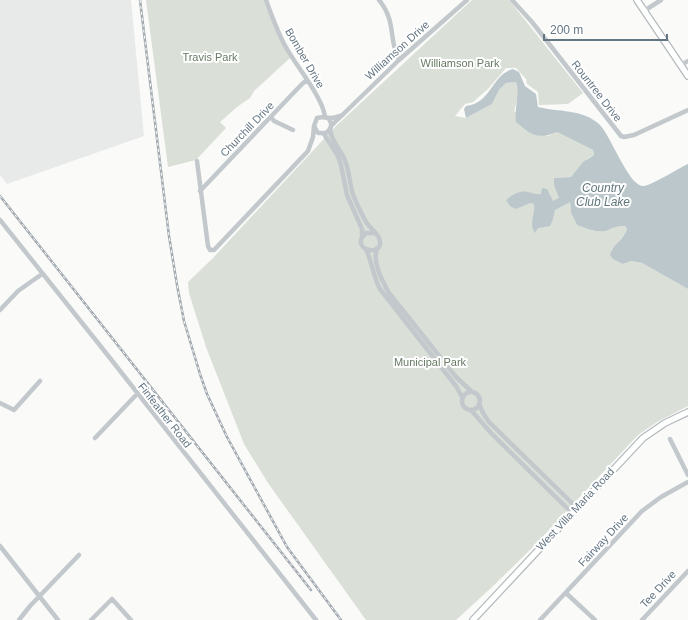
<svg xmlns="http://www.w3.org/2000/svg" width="688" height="620" font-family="Helvetica,sans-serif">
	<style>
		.built { fill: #e8e9e9 }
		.green { fill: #dadfd7 }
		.water { fill: #bbc7cb }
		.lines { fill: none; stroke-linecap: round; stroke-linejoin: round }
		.major-casing { stroke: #b5babe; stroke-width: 8 }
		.minor { stroke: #c3c8cc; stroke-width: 4.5 }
		.major { stroke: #fff; stroke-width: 5.5 }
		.rail-casing { stroke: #a2aab0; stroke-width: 2.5 }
		.rail { stroke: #fff; stroke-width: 1; stroke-dasharray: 3; stroke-linecap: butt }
		.labels { text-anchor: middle; stroke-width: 4; stroke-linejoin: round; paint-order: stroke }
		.street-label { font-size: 11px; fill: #657683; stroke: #fff }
		.park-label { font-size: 11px; fill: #687a64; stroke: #fff }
		.water-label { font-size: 12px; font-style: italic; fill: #60757c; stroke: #fff }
	</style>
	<rect width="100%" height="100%" fill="#fafaf8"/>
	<path class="built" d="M 0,0 L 131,0 L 144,136 L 7,184 L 0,175 Z"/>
	<path class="green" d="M 146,0 L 264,0 L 290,58 L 254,91 L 250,98 L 237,107 L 220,122 L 226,128 L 196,160 L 168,167 Z
		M 472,0 L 509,0 L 583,93 L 568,104 L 539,105 L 538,92 L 527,84 L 526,79 L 516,68 L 506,68 L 488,89 L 473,102 L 465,104 L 455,116 L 466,118 L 492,104 L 499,90 L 506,83 L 516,82 L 518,97 L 514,111 L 548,136 L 557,132 L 593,150 L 594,155 L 588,158 L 571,177 L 554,178 C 554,192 560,194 570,202 L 571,213 L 577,225 C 585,228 596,233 606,231 C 612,228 617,226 625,226 L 627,229 L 625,234 L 611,250 L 623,264 L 631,261 L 642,263 L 688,289 L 688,406 L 657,422 L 638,435 L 532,548 L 491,588 L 456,620 L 366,620 L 268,483 L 244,444 L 206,347 L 189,293 L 188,282 L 213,258 L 336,126 Z"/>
	<path class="water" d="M 513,69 L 519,72 L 525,86 L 536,94 L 538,107 C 557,112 583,109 599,124 C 611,135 629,188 644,186 C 654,184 677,169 688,164 L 688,289 L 642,263 L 631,261 L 623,264 L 613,259 L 610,255 C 612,244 624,240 627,229 L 625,226 C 617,226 612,228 606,231 C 596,233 585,228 577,225 L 571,213 L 570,202 L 555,210 L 553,219 L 550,226 L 538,228 L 535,233 C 528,223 536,213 534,204 L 530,203 L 516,209 L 510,206 L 506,200 C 512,195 520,190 528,192 C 533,193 535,195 541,194 L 542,188 L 547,189 L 553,201 L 559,198 L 554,185 L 554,178 L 571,177 L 583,162 L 594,155 L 593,150 L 557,132 C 538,140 531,135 516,122 C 514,107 520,97 516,82 L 506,83 L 499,90 L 492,104 L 466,118 L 464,109 L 466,106 C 492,103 491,75 513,69 Z"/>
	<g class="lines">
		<g class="major-casing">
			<path id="major" d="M 637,0 L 688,76
				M 473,620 L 643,438 L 665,423 L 688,412"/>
		</g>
		<path class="minor" d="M 266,0 C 272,16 278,34 287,49 C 297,67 323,98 325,117
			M 379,0 C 397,22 388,39 399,60
			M 512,0 L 532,22 L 621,136 L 624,137 L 634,135 L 688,110
			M 644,11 L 661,0
			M 681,65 L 688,61
			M 271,117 L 274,121 L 293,130
			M 328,118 C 333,123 332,129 326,133 L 318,133 L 314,126 L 317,118 C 323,116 325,118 330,118 C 333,118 337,117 340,116
			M 331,126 L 399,60 L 467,0
			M 330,129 C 331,140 338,147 343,156 C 349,167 349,179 352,191 C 355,202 361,212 366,222 C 369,227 377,233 379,238 C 387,259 347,250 366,233 L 374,233
			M 324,134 L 338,156 L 341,165 L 347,195 L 362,229 L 362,237
			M 197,161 L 208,246 L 210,250 L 214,250 L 308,151 L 313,137 L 314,126
			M 200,191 L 302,84 L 307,80
			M 0,220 L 106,353 L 316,620
			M 377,248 C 372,263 382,280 389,293 L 456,377 L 472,392
			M 366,249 C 372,262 373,276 380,289 L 456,386 L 462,397
			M 0,310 L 18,291 L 42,274
			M462 401a9 9 0 1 1 18 0a9 9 0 1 1-18 0Z
			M 0,403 L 14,410 L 40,381
			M 479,404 L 483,413 L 489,422 L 577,508
			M 471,410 L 491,433 L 572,513
			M 95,438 L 137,394
			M 670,439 L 688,475
			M 0,546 L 58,620
			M 566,593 L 595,620
			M 19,620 L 30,606 L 79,555
			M 91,620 L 112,599 L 131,620
			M 540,620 L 642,511 L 661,497 L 688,482
			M 642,620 L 688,571"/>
		<use href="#major" class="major"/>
		<g class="rail-casing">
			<path id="rail" d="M 140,0 L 169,236 L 177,285 L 184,321 L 200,374 L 207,394 L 227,437 L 287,547 L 341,620
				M 0,196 L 311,590"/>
		</g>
		<use href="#rail" class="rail"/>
	</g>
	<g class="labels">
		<g class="street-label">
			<text transform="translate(397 50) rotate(-42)" y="4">Williamson Drive</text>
			<text transform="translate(305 58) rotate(60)" y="4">Bomber Drive</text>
			<text transform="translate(597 91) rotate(52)" y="4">Rountree Drive</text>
			<text transform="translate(247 129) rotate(-46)" y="4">Churchill Drive</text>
			<text transform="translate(165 415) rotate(52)" y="4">Finfeather Road</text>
			<text transform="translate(575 509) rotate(-47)" y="4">West Villa Maria Road</text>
			<text transform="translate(603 540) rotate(-47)" y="4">Fairway Drive</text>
			<text transform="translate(658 589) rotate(-47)" y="4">Tee Drive</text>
		</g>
		<g class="park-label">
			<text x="210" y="61">Travis Park</text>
			<text x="460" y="67">Williamson Park</text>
			<text x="430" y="366">Municipal Park</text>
		</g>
		<g class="water-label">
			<text x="603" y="192">Country<tspan x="603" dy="14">Club Lake</tspan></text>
		</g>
	</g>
	<path d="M544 34v6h123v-6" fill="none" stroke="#657683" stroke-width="2"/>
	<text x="550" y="34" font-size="12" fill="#657683" stroke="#ffffff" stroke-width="3" paint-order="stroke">200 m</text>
</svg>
